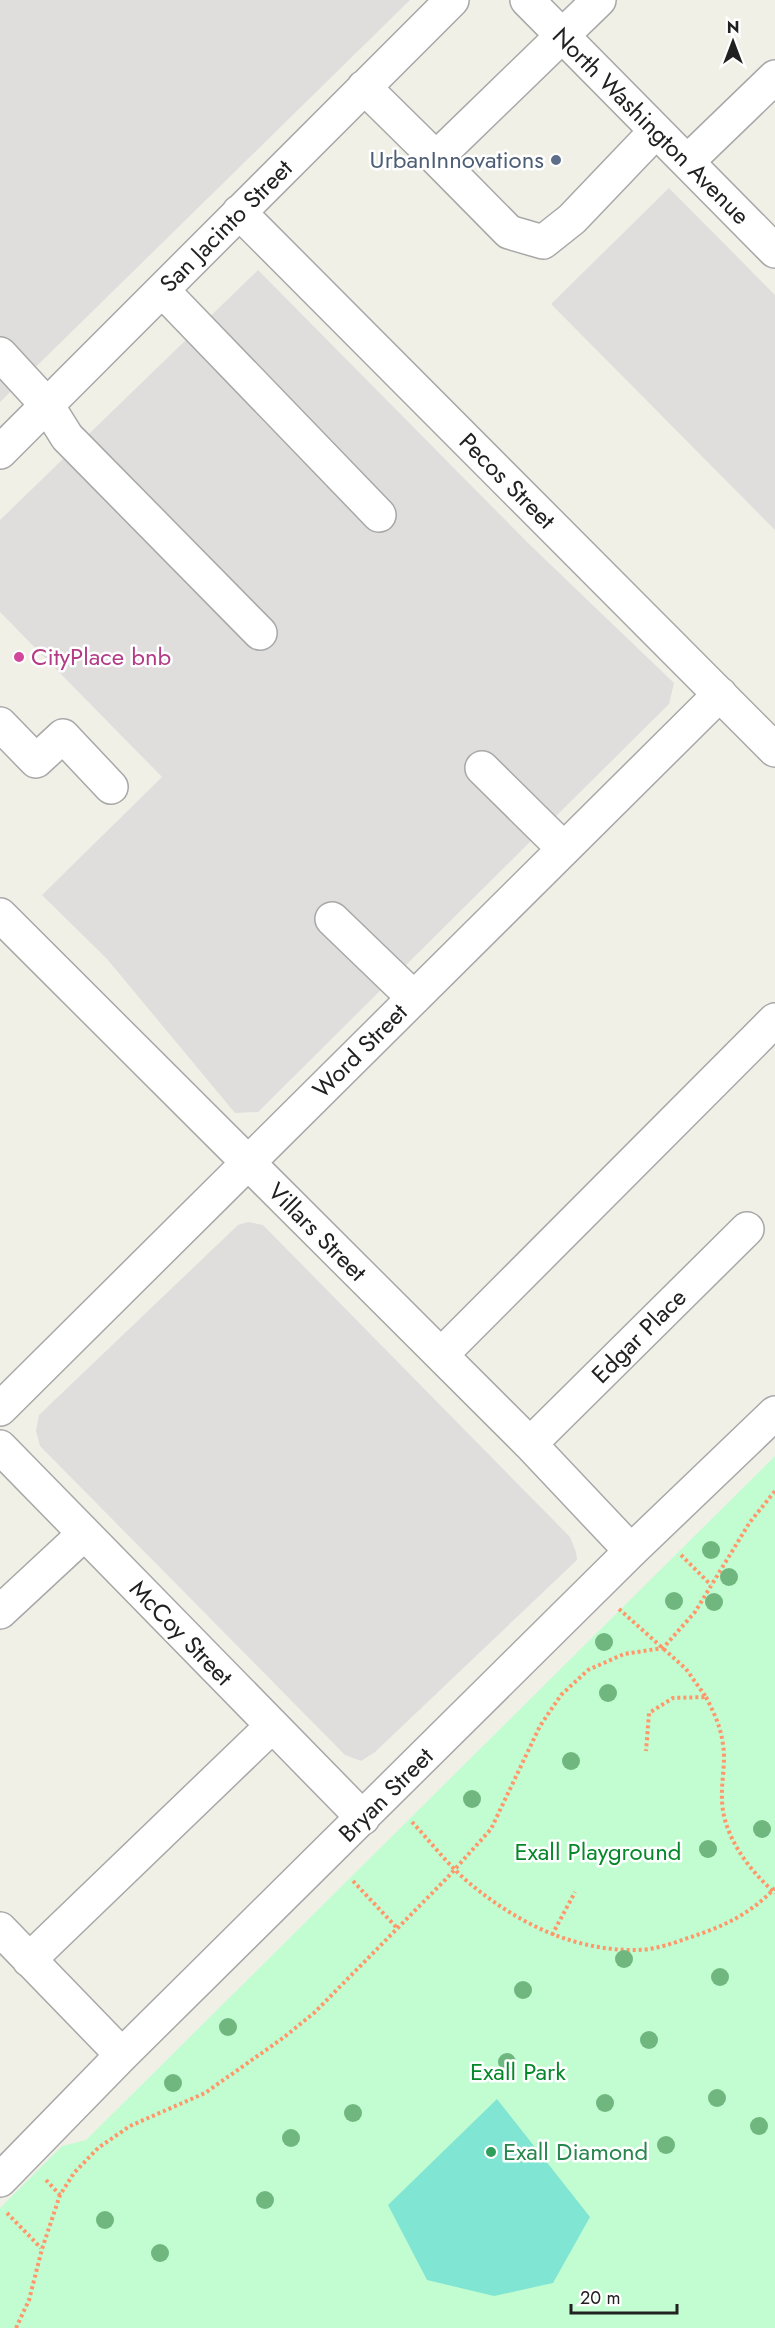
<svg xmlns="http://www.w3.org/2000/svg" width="775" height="2328" font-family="Jost,sans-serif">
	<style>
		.residential { fill: #dfdedd }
		.park { fill: #c2fdd2 }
		.pitch { fill: #80e5d2 }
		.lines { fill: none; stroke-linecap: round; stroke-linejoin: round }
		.minor-casing { stroke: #a8a8a8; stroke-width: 36 }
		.path { stroke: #ff976a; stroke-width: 4; stroke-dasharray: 3 3; stroke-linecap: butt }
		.minor { stroke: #fff; stroke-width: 33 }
		.tree { fill: #6fb77f }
		.service-dot { fill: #5c6f8a; stroke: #fff; stroke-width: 2 }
		.hotel-dot { fill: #d1479c; stroke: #fff; stroke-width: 2 }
		.leisure-dot { fill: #2e9e5b; stroke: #fff; stroke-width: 2 }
		.labels { text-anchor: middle; stroke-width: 5; stroke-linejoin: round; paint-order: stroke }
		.street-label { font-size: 24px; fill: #212121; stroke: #fff }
		.service-label { font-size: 24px; fill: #4e5e75; stroke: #fff; text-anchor: end }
		.hotel-label { font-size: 24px; fill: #b23c85; stroke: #fff; text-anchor: start }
		.park-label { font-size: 24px; fill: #05882a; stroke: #fff }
		.leisure-label { font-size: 24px; fill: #27864d; stroke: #fff; text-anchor: start }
	</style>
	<rect width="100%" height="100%" fill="#f1f0e7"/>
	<path class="residential" d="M 0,0 L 410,0 L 0,402 Z
		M 669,188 L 775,295 L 775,530 L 551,304 Z
		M 258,270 L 528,543 L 674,683 L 669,704 L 258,1112 L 235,1113 L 107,959 L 42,895 L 162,777 L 0,612 L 0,520 Z
		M 248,1222 L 263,1225 L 570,1537 L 576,1552 L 577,1560 L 375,1752 L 361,1761 L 345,1755 L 40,1446 L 36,1431 L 39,1415 L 238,1225 Z"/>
	<path class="park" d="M 775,1456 L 775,2328 L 0,2328 L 0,2208 L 62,2146 L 86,2140 Z"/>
	<path class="pitch" d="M 497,2099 L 590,2217 L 553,2283 L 494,2296 L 427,2280 L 388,2205 Z"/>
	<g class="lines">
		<g class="minor-casing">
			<path id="minor" d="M 527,0 L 775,251
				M 364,87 L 436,158 L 599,0
				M 436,158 L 509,232 L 543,242 L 572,219 L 656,131
				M 687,162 L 775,77
				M 239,212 L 775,750
				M 162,290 L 379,515
				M 0,354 L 47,405 L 67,437 L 260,633
				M 0,452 L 452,0
				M 0,724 L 36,761 L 63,736 L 111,787
				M 482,768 L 564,849
				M 0,915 L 530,1444 L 631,1551
				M 332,919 L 414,998
				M 441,1355 L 775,1020
				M 0,1409 L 720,694
				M 530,1444 L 747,1229
				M 0,1447 L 363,1818
				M 0,1612 L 84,1534
				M 0,1929 L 122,2055
				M 29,1960 L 272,1726
				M 0,2180 L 122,2055 L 631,1551 L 775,1413"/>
		</g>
		<path class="path" d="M 681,1555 L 711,1585
			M 619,1609 L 686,1669 L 706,1697 L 673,1698 L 649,1713 L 646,1751
			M 706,1697 C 714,1713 721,1727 723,1745 C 726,1762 721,1782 722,1800 C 723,1836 749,1870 775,1893
			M 412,1822 C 430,1841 447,1864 468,1882 C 516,1922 572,1951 637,1950 C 653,1950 671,1944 685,1939 C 722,1927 748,1916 775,1888
			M 353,1881 L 397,1928
			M 552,1935 L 575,1892
			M 46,2180 L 60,2195
			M 7,2213 L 41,2248
			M 16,2328 L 29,2300 L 42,2249 L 60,2195 L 74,2173 L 98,2148 L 130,2126 L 205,2093 L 283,2038 L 314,2013 L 447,1878 L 491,1829 L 540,1726 L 561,1695 L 588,1670 L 624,1654 L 663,1648 L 695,1612 L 750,1522 L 775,1491"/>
		<use href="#minor" class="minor"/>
	</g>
	<g class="tree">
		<circle cx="711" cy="1550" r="9"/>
		<circle cx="729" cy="1577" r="9"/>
		<circle cx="674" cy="1601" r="9"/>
		<circle cx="714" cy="1602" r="9"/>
		<circle cx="604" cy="1642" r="9"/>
		<circle cx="608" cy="1693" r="9"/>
		<circle cx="571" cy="1761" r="9"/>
		<circle cx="472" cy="1799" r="9"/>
		<circle cx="762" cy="1829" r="9"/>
		<circle cx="708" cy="1849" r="9"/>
		<circle cx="624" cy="1959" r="9"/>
		<circle cx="720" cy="1977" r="9"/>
		<circle cx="523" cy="1990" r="9"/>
		<circle cx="228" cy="2027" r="9"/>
		<circle cx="649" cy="2040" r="9"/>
		<circle cx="507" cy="2062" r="9"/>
		<circle cx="173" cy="2083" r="9"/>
		<circle cx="717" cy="2098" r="9"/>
		<circle cx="605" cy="2103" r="9"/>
		<circle cx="353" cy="2113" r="9"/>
		<circle cx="759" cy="2126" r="9"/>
		<circle cx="291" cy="2138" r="9"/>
		<circle cx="666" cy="2145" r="9"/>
		<circle cx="265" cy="2200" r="9"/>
		<circle cx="105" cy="2220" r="9"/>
		<circle cx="160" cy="2253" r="9"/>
	</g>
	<circle class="service-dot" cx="556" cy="160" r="6"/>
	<circle class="hotel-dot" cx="19" cy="657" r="6"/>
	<circle class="leisure-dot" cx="491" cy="2152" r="6"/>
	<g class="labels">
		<g class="street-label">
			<text transform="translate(651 126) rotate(45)" y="8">North Washington Avenue</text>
			<text transform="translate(226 226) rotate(-45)" y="8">San Jacinto Street</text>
			<text transform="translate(507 481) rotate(45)" y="8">Pecos Street</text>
			<text transform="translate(360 1051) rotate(-45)" y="8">Word Street</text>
			<text transform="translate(317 1232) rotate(45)" y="8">Villars Street</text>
			<text transform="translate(639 1336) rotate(-45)" y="8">Edgar Place</text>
			<text transform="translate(181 1633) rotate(46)" y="8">McCoy Street</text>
			<text transform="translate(386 1795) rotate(-45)" y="8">Bryan Street</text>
		</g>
		<g class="service-label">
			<text x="544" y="168">UrbanInnovations</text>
		</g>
		<g class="hotel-label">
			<text x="31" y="665">CityPlace bnb</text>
		</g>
		<g class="park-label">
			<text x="598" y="1860">Exall Playground</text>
			<text x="518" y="2080">Exall Park</text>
		</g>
		<g class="leisure-label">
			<text x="503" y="2160">Exall Diamond</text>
		</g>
	</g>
	<g transform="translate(733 42)" stroke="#ffffff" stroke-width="4.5" paint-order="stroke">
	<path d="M0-4.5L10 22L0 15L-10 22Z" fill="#212121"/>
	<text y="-9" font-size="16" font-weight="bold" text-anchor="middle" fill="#212121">N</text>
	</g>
	<path d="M571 2304v9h106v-9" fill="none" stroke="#212121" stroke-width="3"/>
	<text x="580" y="2304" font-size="18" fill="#212121" stroke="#ffffff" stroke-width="4.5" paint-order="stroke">20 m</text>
</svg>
